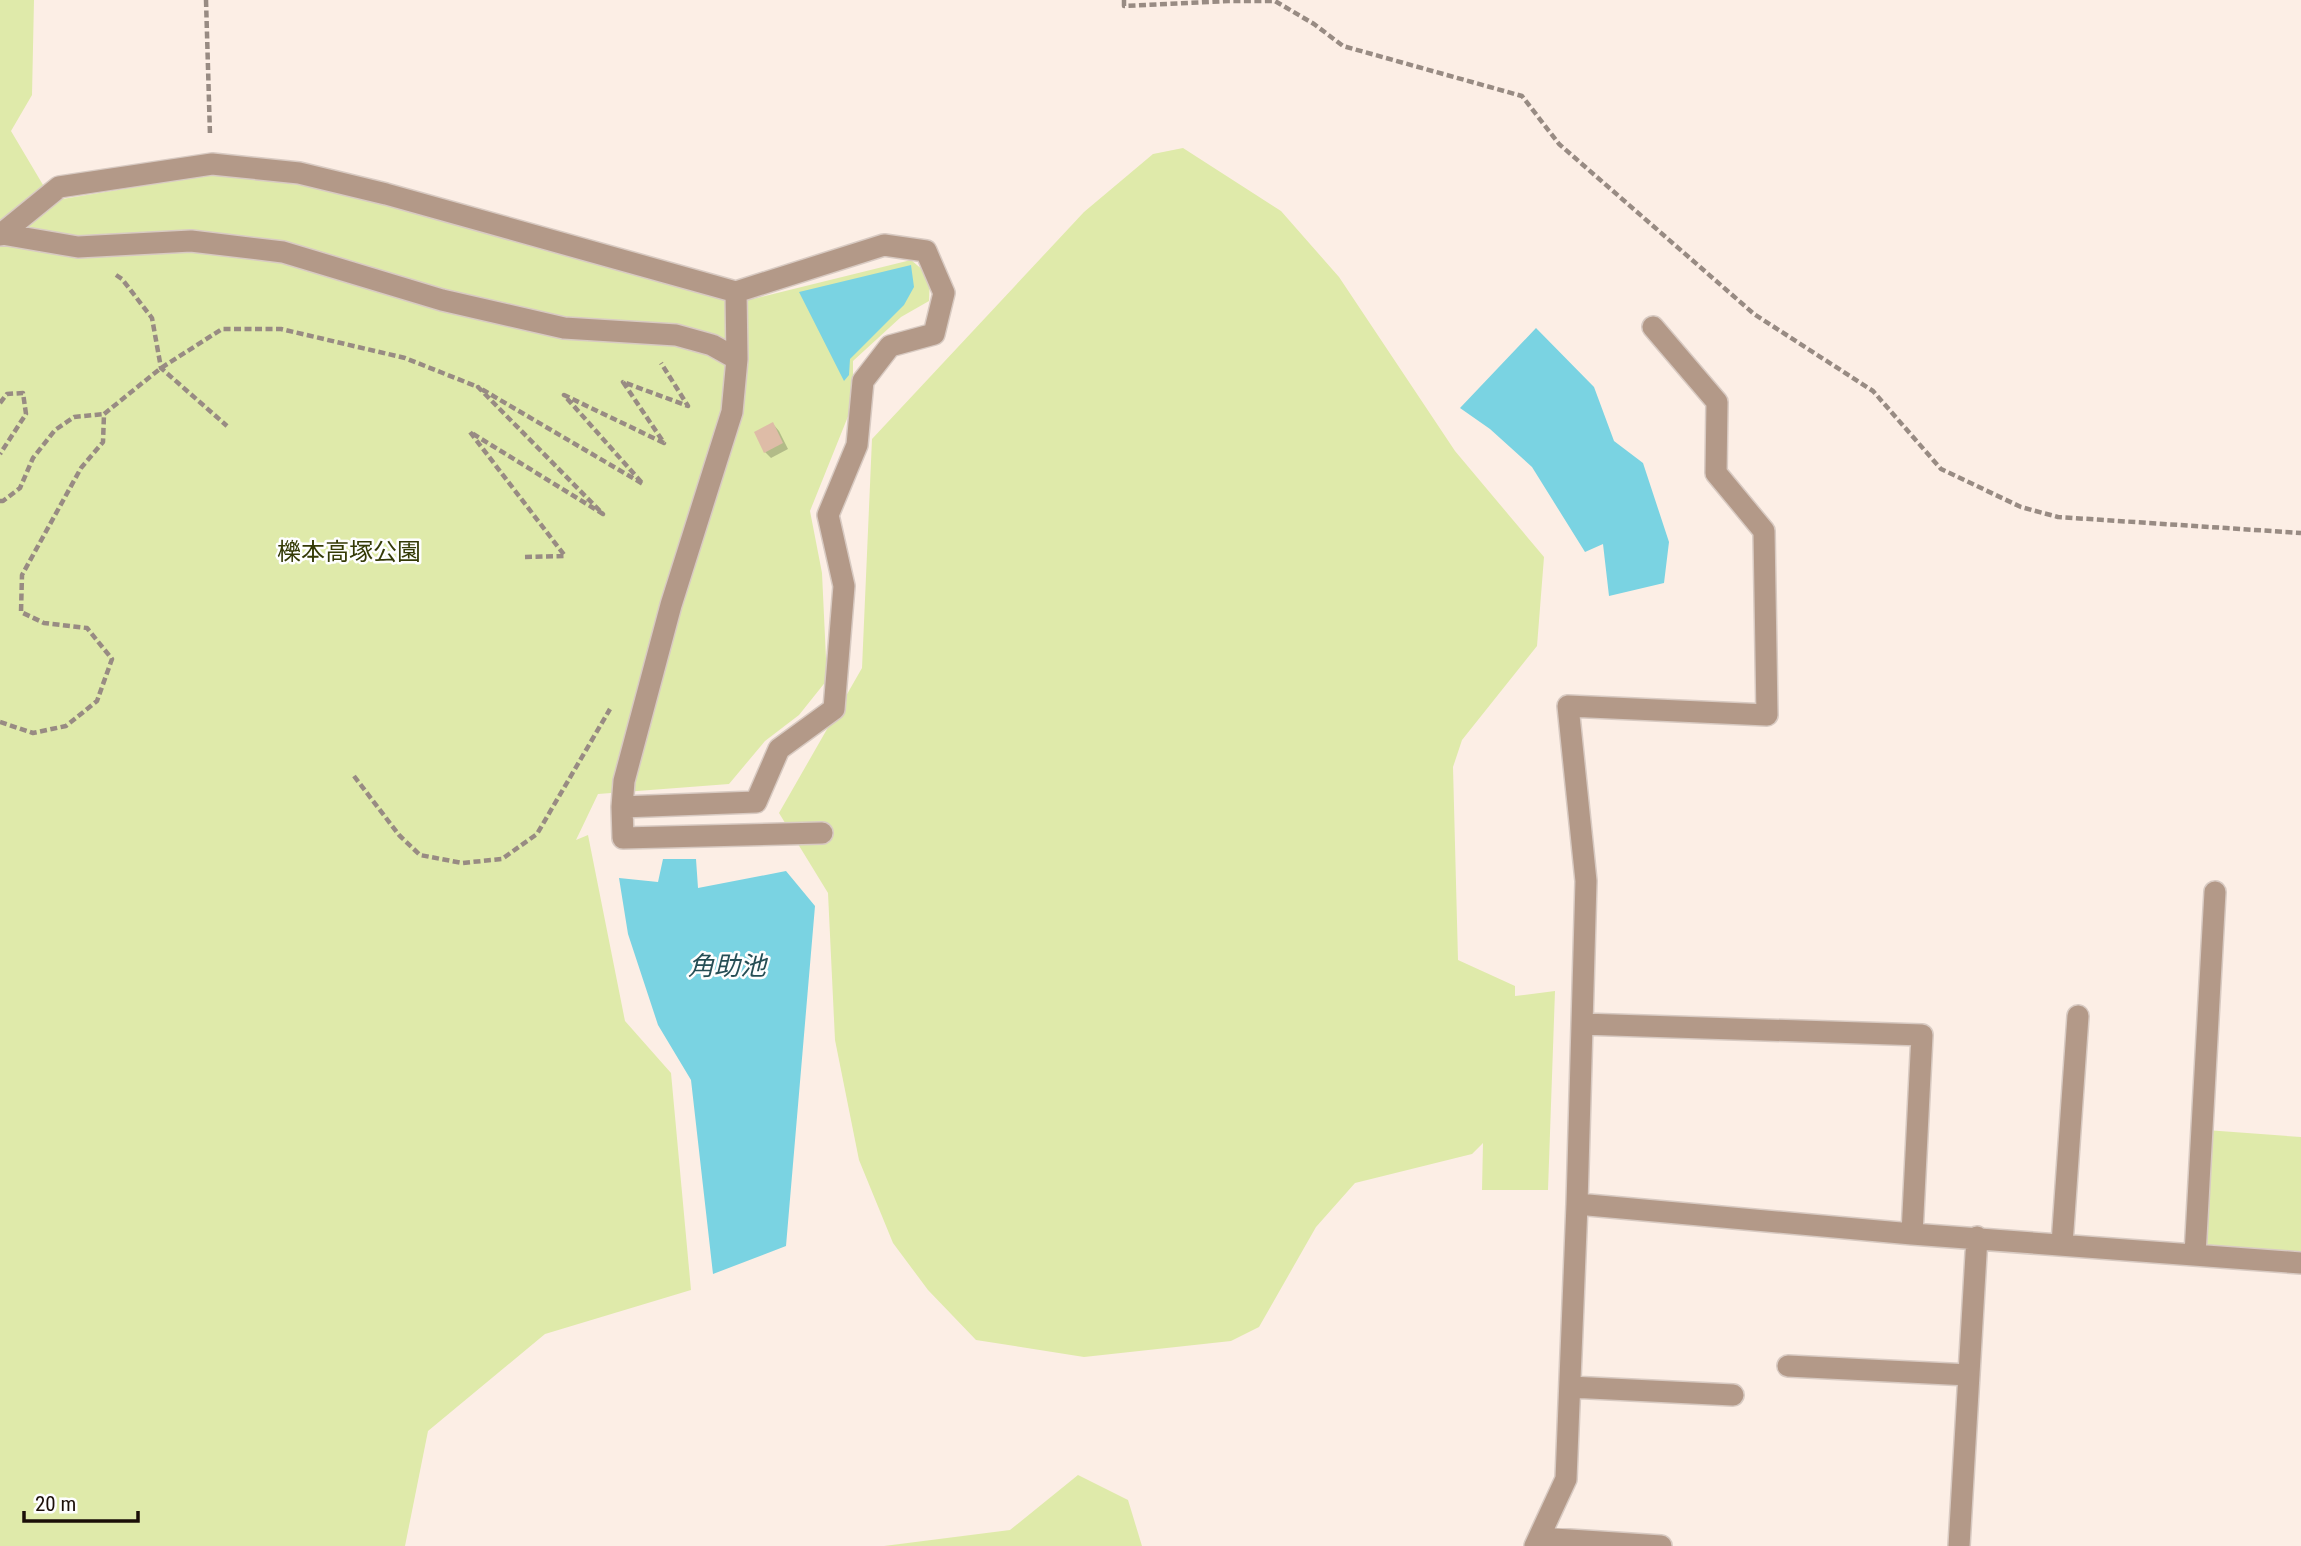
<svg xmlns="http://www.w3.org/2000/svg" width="2301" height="1546" font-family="'Roboto Condensed','Noto Sans JP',sans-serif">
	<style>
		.green { fill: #dfeaaa }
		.water { fill: #7ad3e2 }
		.shadow { fill: #0003 }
		.building { fill: #debca7 }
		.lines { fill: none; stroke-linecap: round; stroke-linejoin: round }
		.minor-casing { stroke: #d8cac2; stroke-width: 24 }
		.path { stroke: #988b83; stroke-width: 4.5; stroke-dasharray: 7 3.5; stroke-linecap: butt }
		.minor { stroke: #b39988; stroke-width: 21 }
		.labels { text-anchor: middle; stroke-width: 5; stroke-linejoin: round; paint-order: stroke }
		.park-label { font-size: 24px; fill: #343a06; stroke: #fefefe }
		.water-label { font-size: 26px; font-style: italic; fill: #264e55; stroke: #fefefe }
	</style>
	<rect width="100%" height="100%" fill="#fceee5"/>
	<path class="green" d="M 0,0 L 34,0 L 32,95 L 11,131 L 46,190 L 56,200 L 217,174 L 329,189 L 684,286 L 753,299 L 911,260 L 930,276 L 929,301 L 901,317 L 853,361 L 853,404 L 810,511 L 822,573 L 827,680 L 799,715 L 765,741 L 729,784 L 598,794 L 576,840 L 588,835 L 625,1021 L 671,1073 L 691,1290 L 545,1334 L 428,1431 L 405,1546 L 0,1546 Z
		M 1183,148 L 1281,211 L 1339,277 L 1455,451 L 1544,557 L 1537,646 L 1462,740 L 1453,767 L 1458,960 L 1515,986 L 1515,996 L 1555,991 L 1548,1190 L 1482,1190 L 1483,1143 L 1472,1154 L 1355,1183 L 1316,1227 L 1259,1327 L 1231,1341 L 1084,1357 L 976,1340 L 928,1290 L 893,1243 L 859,1160 L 835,1040 L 828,893 L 779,813 L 862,668 L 872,439 L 1084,212 L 1153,154 Z
		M 2206,1130 L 2301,1137 L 2301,1257 L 2200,1251 Z
		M 1078,1475 L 1128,1500 L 1142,1546 L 884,1546 L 1010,1530 Z"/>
	<path class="water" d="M 911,265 L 914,287 L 904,305 L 850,359 L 849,375 L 844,381 L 799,292 Z
		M 1536,328 L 1594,387 L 1614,441 L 1643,463 L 1669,542 L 1664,583 L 1609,596 L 1603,544 L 1585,552 L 1532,467 L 1490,429 L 1460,408 Z
		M 663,859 L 696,859 L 698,888 L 786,871 L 815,906 L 786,1246 L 713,1274 L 691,1080 L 658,1025 L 628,934 L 619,878 L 658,882 Z"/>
	<path class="shadow" d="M 773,424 L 779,431 L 788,449 L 771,458 L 765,452 Z"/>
	<path class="building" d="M 773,422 L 783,443 L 764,453 L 754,432 Z"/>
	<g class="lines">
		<g class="minor-casing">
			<path id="minor" d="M 2,234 L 78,247 L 191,241 L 283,252 L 442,300 L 564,328 L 676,335 L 712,345 L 737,359 L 736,292
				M 0,235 L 59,187 L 212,164 L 299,173 L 386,194 L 736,292 L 884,245 L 926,251 L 944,293 L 934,334 L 890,346 L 863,381 L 857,445 L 828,515 L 844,586 L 834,709 L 779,749 L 756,802 L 622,807
				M 737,359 L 732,412 L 671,605 L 624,781 L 622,807 L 623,838 L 822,833
				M 1582,1024 L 1922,1035 L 1912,1234
				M 1577,1204 L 1586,881 L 1568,706 L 1767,715 L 1764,531 L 1716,473 L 1717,402 L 1653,327
				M 2062,1244 L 2078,1016
				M 2195,1255 L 2215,892
				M 1788,1366 L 1969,1375
				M 1570,1387 L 1733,1395
				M 1539,1538 L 1661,1546
				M 1535,1546 L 1566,1479 L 1577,1204 L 1912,1234 L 2301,1263
				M 1959,1546 L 1977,1237"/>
		</g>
		<path class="path" d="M 206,0 L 210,135
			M 1124,0 L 1124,6 L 1228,1 L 1275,1 L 1314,24 L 1343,46 L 1522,96 L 1559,144 L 1754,314 L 1873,391 L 1941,469 L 2021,507 L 2058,517 L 2301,533
			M 116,275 L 122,279 L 152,318 L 161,368 L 227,426
			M 0,403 L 7,394 L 23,393 L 26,414 L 0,454
			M 0,501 L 3,501 L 20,488 L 33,458 L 55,430 L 74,417 L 104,414
			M 525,557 L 565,556 L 470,432 L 603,514 L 478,387 L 643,484 L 564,395 L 664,443 L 623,382 L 688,406 L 661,363
			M 0,722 L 33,733 L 66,726 L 97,701 L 112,659 L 87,628 L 44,623 L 21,612 L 22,575 L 81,468 L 103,442 L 104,414 L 161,368 L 222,329 L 281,329 L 405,358 L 478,387
			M 354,776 L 399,835 L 420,855 L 462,863 L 502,859 L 537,834 L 610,709"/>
		<use href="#minor" class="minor"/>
	</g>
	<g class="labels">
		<g class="park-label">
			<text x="349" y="560">櫟本高塚公園</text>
		</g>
		<g class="water-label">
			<text x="727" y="975">角助池</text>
		</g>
	</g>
	<path d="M24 1511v10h114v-10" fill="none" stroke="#1b0f08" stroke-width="3.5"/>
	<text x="35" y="1511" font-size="21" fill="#1b0f08" stroke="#fefefe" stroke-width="5" paint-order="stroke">20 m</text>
</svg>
